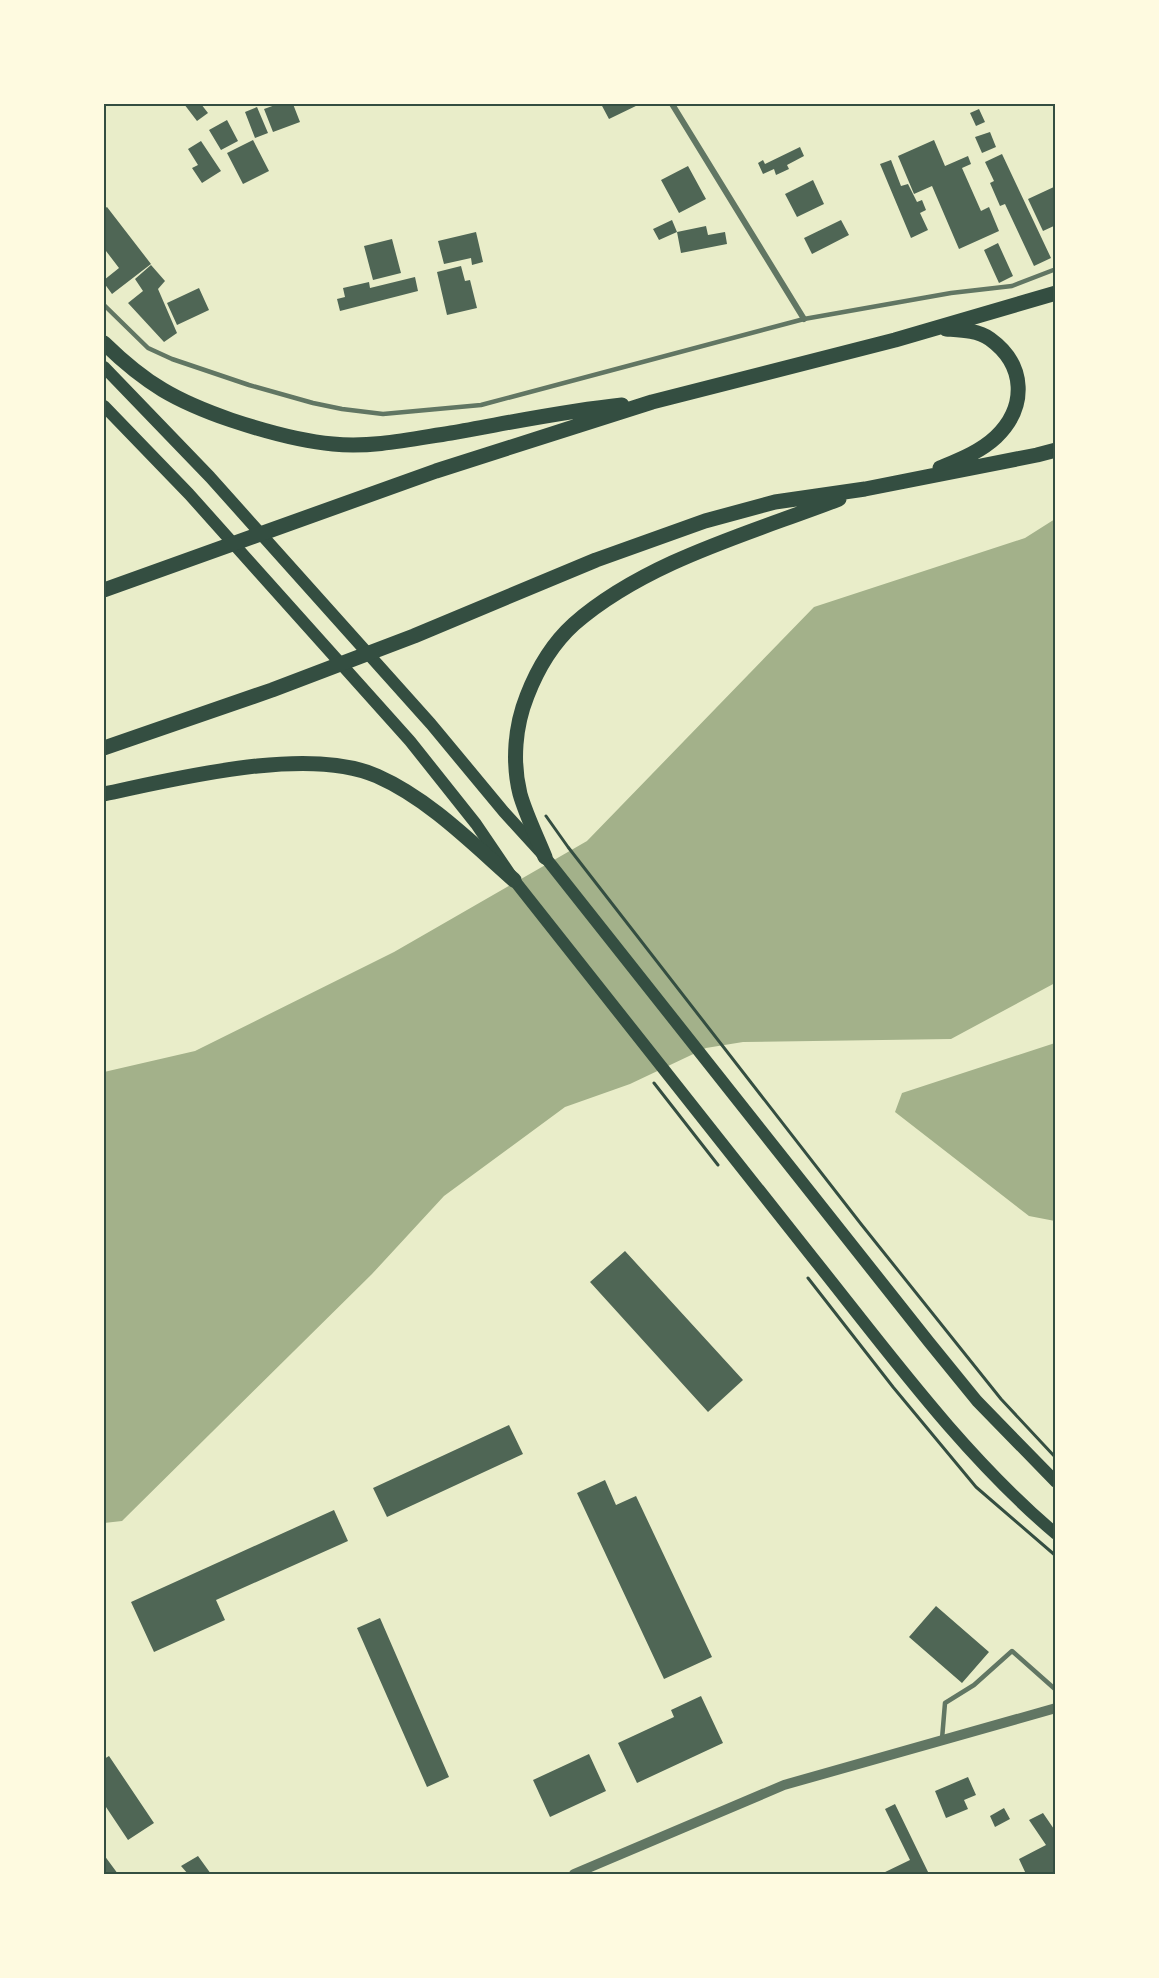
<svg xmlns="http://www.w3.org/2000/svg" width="1159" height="1978" font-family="Ubuntu,sans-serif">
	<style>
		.water { fill: #a3b18a }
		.building { fill: #4f6655 }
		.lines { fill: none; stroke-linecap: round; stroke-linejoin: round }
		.path { stroke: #344e41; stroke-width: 3 }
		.service { stroke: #617663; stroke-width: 4.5 }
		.minor { stroke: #617663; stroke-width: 6 }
		.tertiary { stroke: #617663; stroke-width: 10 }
		.secondary { stroke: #344e41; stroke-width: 12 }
		.primary { stroke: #344e41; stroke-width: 15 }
		.neatline { fill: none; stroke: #344e41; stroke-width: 2 }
	</style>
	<rect width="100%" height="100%" fill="#e9edc9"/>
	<path class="water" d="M 1055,519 L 1055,983 L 951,1039 L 743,1042 L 706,1048 L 630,1084 L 565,1107 L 444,1196 L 372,1274 L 122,1521 L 104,1523 L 104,1072 L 195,1051 L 394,952 L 587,841 L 814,607 L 1025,538 Z
		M 1055,1043 L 1056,1043 L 1055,1221 L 1029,1216 L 895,1112 L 902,1093 Z"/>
	<path class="building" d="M 184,104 L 201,104 L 208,113 L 197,121 Z
		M 278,104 L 293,104 L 300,122 L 273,132 L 264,109 Z
		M 601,104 L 640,104 L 609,119 Z
		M 257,107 L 268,133 L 255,138 L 245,112 Z
		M 979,109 L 985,122 L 976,126 L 970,113 Z
		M 227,120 L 238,141 L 221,150 L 209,130 Z
		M 990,132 L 996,147 L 982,153 L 975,137 Z
		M 253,140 L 269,171 L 243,184 L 227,153 Z
		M 934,140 L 945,166 L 968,156 L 971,164 L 962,168 L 981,211 L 989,207 L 999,231 L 959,249 L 932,186 L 914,194 L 898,156 Z
		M 201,141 L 221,171 L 202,183 L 192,168 L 198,165 L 188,149 Z
		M 800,147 L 804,156 L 787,165 L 789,169 L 776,175 L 774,169 L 763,174 L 758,163 L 763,160 L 765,164 Z
		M 1002,154 L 1051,258 L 1034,266 L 1005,204 L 1000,206 L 990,183 L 994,181 L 985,162 Z
		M 891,160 L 901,186 L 908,184 L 917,202 L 922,200 L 926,210 L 920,213 L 928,230 L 911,238 L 880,164 Z
		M 688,166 L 706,199 L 679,213 L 661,180 Z
		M 813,180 L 824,204 L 797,217 L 785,194 Z
		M 1056,186 L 1056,225 L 1043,231 L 1028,199 Z
		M 107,207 L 151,264 L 112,294 L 104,283 L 104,280 L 119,268 L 106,251 L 104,253 L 104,209 Z
		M 672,220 L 677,232 L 659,240 L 653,229 Z
		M 841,220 L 849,235 L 812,254 L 804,238 Z
		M 706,226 L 708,235 L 725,232 L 727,244 L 681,253 L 677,232 Z
		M 476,232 L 483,262 L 472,265 L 471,258 L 444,264 L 438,241 Z
		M 392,239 L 401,273 L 373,280 L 364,246 Z
		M 998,243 L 1013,276 L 999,283 L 984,250 Z
		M 151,265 L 165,281 L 158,289 L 177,333 L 164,342 L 128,303 L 143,291 L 135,279 Z
		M 461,266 L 465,281 L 470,280 L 477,308 L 447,315 L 437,272 Z
		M 415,277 L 418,291 L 340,311 L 337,299 L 345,297 L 343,288 L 369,282 L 370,288 Z
		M 199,288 L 209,310 L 177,325 L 167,303 Z
		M 625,1251 L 743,1380 L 708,1412 L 590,1282 Z
		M 509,1425 L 523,1454 L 387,1517 L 373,1488 Z
		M 605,1480 L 616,1505 L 636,1496 L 712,1657 L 664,1679 L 577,1493 Z
		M 334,1510 L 348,1541 L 216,1600 L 225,1620 L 154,1652 L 131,1602 Z
		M 936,1606 L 989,1652 L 962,1683 L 909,1637 Z
		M 380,1618 L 449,1777 L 427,1787 L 357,1628 Z
		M 701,1696 L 723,1743 L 637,1783 L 618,1743 L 674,1717 L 671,1710 Z
		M 589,1754 L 606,1791 L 550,1817 L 533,1780 Z
		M 109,1756 L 154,1823 L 128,1840 L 104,1804 L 104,1759 Z
		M 968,1777 L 976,1795 L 964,1800 L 968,1809 L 946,1818 L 935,1791 Z
		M 895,1804 L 929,1874 L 881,1874 L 910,1860 L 885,1809 Z
		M 1004,1808 L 1010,1819 L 995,1827 L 990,1816 Z
		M 1043,1813 L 1056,1832 L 1056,1874 L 1043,1874 L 1041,1872 L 1037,1874 L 1026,1874 L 1019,1859 L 1046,1845 L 1029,1820 Z
		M 104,1855 L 118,1874 L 104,1874 Z
		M 198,1856 L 211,1874 L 188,1874 L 181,1866 Z"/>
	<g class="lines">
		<path class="path" d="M 546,816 L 568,847 L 861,1224 L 1001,1399 L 1056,1458
			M 654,1083 L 718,1165
			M 808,1278 L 893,1387 L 976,1487 L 1056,1556"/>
		<path class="service" d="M 104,305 L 148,348 L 172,359 L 249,385 L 313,403 L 342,409 L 383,414 L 481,405 L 804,319 L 951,293 L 1012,286 L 1056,269
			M 942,1739 L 945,1703 L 974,1685 L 1012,1651 L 1056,1690"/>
		<path class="minor" d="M 672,104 L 804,319"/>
		<path class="tertiary" d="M 574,1874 L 784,1785 L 1056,1708"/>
		<path class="secondary" d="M 104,367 L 210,477 L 431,724 L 504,812 L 545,857 L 929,1342 L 977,1401 L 1056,1482
			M 104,406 L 189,494 L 410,741 L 476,824 L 514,880 C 614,1006 713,1132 813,1258 C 889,1353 962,1454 1056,1534"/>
		<path class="primary" d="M 104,343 C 146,384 176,401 231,420 C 264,431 298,441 333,444 C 372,448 412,439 451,433 C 508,423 564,411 622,405
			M 940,468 C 959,460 980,452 996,437 C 1027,407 1026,365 990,339 C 977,330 960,330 946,329
			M 104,590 L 436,471 L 652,402 L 895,340 L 1056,293
			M 104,748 L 272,690 L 414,636 L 596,560 L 705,521 L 775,502 L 865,489 L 1037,455 L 1056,450
			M 104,794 C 176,779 308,745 377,776 C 429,799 472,843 514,880
			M 545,857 C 537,837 526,815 520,794 C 512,762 515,726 527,696 C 537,670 553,643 574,624 C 646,561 751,533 839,499"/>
	</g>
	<rect width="1159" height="1978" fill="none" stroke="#fefae0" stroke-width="210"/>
	<rect x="105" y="105" width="949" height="1768" class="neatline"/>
</svg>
